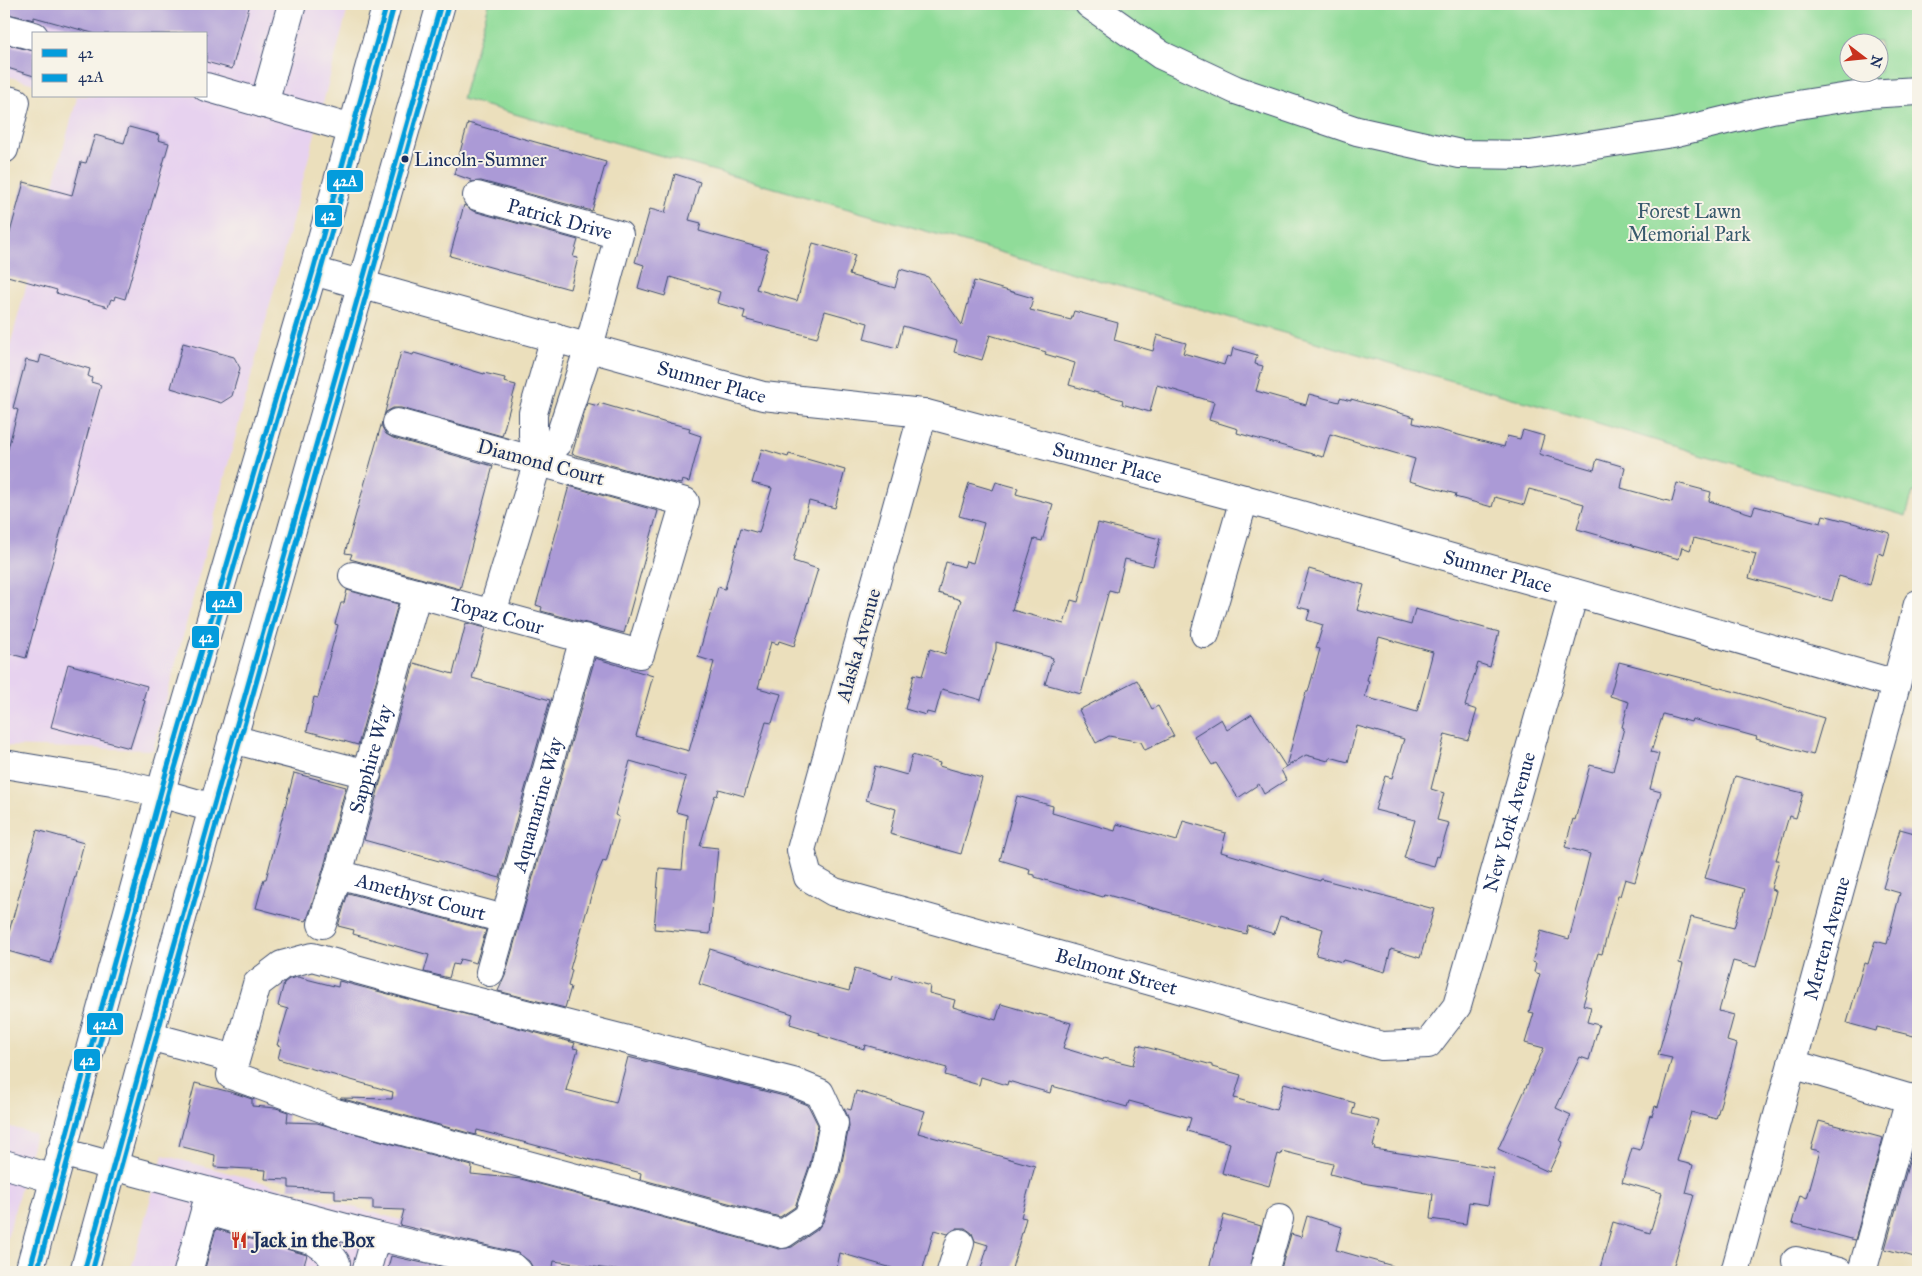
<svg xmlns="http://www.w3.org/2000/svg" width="1922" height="1276" font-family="'IM FELL Great Primer',serif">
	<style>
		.built { fill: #e7d2ef }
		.green { fill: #90dc99; stroke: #56867c; fill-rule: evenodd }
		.building { fill: #ab9ad6; fill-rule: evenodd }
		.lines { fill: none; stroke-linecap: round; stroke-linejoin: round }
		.minor-casing { stroke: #3a496c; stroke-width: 30 }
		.major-casing { stroke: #3a496c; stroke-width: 30 }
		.minor { stroke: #fff; stroke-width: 28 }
		.major { stroke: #fff; stroke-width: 28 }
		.bus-1-casing { stroke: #f7f3e8; stroke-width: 9 }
		.bus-2-casing { stroke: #f7f3e8; stroke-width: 9 }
		.bus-1 { stroke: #049cdc; stroke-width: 5 }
		.bus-2 { stroke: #049cdc; stroke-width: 5 }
		.bus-dot { fill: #1b2f5e; stroke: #f7f3e8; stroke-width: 2 }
		.labels { text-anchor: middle; stroke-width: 4; stroke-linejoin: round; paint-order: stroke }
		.bus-label { font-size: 19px; fill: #1b2f5e; stroke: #f7f3e8; text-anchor: start }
		.park-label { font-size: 20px; fill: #385a6d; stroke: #f7f3e8 }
		.street-label { font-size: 20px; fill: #1b2f5e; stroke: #f7f3e8 }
		.poi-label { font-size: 20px; font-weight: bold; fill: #1b2f5e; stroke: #f7f3e8; text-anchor: start }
		.line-badge { stroke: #f7f3e8; stroke-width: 2 }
		.badge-label { font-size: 14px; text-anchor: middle; font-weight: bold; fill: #fff }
	</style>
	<rect width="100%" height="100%" fill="#f7f3e8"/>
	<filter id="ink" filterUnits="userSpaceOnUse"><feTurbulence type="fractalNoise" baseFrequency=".02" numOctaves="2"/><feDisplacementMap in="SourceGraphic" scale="10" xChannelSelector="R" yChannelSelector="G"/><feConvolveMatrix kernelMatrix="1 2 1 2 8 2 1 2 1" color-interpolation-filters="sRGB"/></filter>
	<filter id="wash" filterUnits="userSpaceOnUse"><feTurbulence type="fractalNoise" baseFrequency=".0096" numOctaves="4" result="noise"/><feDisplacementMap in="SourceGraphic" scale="20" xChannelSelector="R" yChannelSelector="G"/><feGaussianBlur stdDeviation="1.12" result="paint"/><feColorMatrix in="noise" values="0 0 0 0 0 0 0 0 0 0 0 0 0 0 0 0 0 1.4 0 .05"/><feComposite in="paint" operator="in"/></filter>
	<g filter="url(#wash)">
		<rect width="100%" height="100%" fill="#ebdfbc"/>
		<path class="built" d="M 4,4 L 349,4 L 153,750 L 4,746 L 4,368 L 77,98 L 73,96 L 206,96 L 206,34 L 34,34 L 34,84 L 4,75 Z
			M 4,1125 L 35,1134 L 4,1250 Z
			M 163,1155 L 591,1272 L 130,1272 Z"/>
		<path class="green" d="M 489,4 L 1918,4 L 1918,493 L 1913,492 L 1906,516 L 1558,411 L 462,99 ZM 1850,42 L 1880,42 L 1880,72 L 1850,72 Z"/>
		<g id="blocks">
			<path class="building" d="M 4,4 L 250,4 L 232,69 L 206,62 L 206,34 L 96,34 L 34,17 L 34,20 L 4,13 Z
				M 4,44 L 34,51 L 34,76 L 4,67 Z
				M 468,123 L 606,162 L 592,211 L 481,181 L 471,182 L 471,180 L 454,174 Z
				M 129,127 L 159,135 L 158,140 L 169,143 L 125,299 L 115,296 L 114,300 L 111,299 L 108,307 L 56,293 L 57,290 L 4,275 L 4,254 L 24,182 L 72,195 L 81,162 L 86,163 L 95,135 L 124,143 Z
				M 675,174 L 700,182 L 689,220 L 701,223 L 699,231 L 768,250 L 756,289 L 797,301 L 813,243 L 855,255 L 849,275 L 895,288 L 900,269 L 928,277 L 962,325 L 974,281 L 1033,298 L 1030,310 L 1071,320 L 1074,311 L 1118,323 L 1114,340 L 1153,351 L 1157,335 L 1186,343 L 1183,353 L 1224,365 L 1227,356 L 1231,357 L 1233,348 L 1257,355 L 1255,364 L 1263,366 L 1256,391 L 1306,405 L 1309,394 L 1339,402 L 1340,398 L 1351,401 L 1351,399 L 1414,417 L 1413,423 L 1504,447 L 1507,436 L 1520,439 L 1523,430 L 1544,436 L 1539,454 L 1594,470 L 1597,459 L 1625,467 L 1621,488 L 1672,502 L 1677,483 L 1711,492 L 1709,501 L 1752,514 L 1755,506 L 1821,523 L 1823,515 L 1890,533 L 1884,555 L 1878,553 L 1870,585 L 1839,576 L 1832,601 L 1749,578 L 1756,554 L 1694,538 L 1690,550 L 1682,547 L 1679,559 L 1633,546 L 1633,545 L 1577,529 L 1584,504 L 1529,489 L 1524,505 L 1495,497 L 1492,507 L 1455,497 L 1456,494 L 1409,481 L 1415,459 L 1330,434 L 1323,457 L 1237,433 L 1238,429 L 1209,420 L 1214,402 L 1157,385 L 1150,412 L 1122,404 L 1123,400 L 1069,385 L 1075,363 L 1045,354 L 1046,352 L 990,335 L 982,360 L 954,352 L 957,341 L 903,326 L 897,348 L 864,339 L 868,323 L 825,311 L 817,338 L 743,319 L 745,311 L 717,303 L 720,292 L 670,277 L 665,296 L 638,288 L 644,265 L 635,262 L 650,209 L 665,213 Z
				M 464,205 L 473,211 L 578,240 L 573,257 L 578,258 L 570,289 L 450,256 Z
				M 183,343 L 234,357 L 240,368 L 232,396 L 221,403 L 171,388 Z
				M 401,352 L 413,355 L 414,353 L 484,374 L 484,373 L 505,378 L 504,382 L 516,385 L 502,436 L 401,408 L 393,408 L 386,412 L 384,416 Z
				M 41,355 L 90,369 L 88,376 L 92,378 L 91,382 L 101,385 L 26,658 L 4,652 L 4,464 L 18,410 L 13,408 L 26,360 L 39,363 Z
				M 587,403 L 598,406 L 599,403 L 670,424 L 670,423 L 690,428 L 689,432 L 701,436 L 689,482 L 682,480 L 681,484 L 666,481 L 572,454 Z
				M 382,422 L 382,427 L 386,434 L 393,438 L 493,466 L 460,589 L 350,559 L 352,554 L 345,553 Z
				M 762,449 L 788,457 L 789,454 L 845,470 L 835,508 L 809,501 L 793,561 L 818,569 L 794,646 L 779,641 L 778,644 L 771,642 L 758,688 L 781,694 L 772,723 L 766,722 L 744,796 L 719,789 L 717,796 L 715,795 L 700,846 L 718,848 L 710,934 L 654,929 L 659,868 L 682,870 L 687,815 L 676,812 L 686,777 L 630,761 L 615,815 L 619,817 L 606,862 L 603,861 L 597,875 L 570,969 L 572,970 L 568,986 L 571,987 L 565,1008 L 498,991 L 505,976 L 595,658 L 653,676 L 636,736 L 689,751 L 714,662 L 698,657 L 718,587 L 725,589 L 741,528 L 759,533 L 772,488 L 752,483 Z
				M 996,482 L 1018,488 L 1016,494 L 1053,504 L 1042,541 L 1034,539 L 1012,610 L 1064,624 L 1071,600 L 1078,602 L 1098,523 L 1160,539 L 1153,566 L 1125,559 L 1117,592 L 1109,590 L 1081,694 L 1045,684 L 1053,658 L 996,642 L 996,649 L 981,700 L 942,689 L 935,714 L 927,712 L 926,715 L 905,709 L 914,674 L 922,676 L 930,649 L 945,654 L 961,600 L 938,593 L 946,562 L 964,567 L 966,561 L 973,563 L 984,523 L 959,516 L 969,483 L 993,490 Z
				M 569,486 L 658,511 L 624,633 L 541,611 L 542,607 L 536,605 Z
				M 1309,569 L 1364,585 L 1357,610 L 1411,625 L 1415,609 L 1499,632 L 1490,667 L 1478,663 L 1465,706 L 1477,710 L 1468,740 L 1445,734 L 1431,789 L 1444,793 L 1437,820 L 1449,823 L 1439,857 L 1437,856 L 1434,866 L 1404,858 L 1415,820 L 1375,810 L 1385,776 L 1392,778 L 1404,739 L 1357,726 L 1348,762 L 1330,757 L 1328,761 L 1306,755 L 1281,770 L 1286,780 L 1264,794 L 1259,784 L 1238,798 L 1216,763 L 1212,765 L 1194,736 L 1221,719 L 1227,730 L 1252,714 L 1286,767 L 1306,692 L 1308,692 L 1320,649 L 1316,648 L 1323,625 L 1307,620 L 1310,610 L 1298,607 ZM 1379,637 L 1433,652 L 1417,712 L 1365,697 L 1369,681 L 1367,680 Z
				M 347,590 L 398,604 L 358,745 L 307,731 L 314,697 L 318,698 L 338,625 L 335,624 L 341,603 L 344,603 Z
				M 466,623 L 486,628 L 472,678 L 550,700 L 500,878 L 364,840 L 414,663 L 453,674 Z
				M 1619,662 L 1740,693 L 1824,718 L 1813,755 L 1756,739 L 1757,737 L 1692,719 L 1691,722 L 1663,714 L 1651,752 L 1659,754 L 1650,789 L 1661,792 L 1635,882 L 1625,879 L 1620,896 L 1618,896 L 1602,954 L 1598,953 L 1583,1005 L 1591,1007 L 1587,1022 L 1599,1025 L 1589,1060 L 1580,1057 L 1556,1108 L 1571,1115 L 1560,1141 L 1563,1142 L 1549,1172 L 1498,1149 L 1544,1048 L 1525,1043 L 1534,1013 L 1529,1012 L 1540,974 L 1534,972 L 1536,963 L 1532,962 L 1541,931 L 1569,939 L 1583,887 L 1582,886 L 1590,854 L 1565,847 L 1573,819 L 1575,820 L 1590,765 L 1613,771 L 1624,728 L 1622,727 L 1629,702 L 1610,696 Z
				M 68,664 L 147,686 L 143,700 L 145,701 L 130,748 L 51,727 Z
				M 1137,680 L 1152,709 L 1158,706 L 1174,736 L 1145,750 L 1141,742 L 1109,736 L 1096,743 L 1079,710 Z
				M 912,755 L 940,763 L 939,766 L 982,778 L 961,854 L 890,834 L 896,809 L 866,800 L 875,766 L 907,775 Z
				M 294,773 L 346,787 L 323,870 L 307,920 L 305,921 L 256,908 L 264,879 L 266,879 Z
				M 1735,776 L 1803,793 L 1796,818 L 1789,816 L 1776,860 L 1779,860 L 1771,889 L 1776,891 L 1756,967 L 1733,961 L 1719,1011 L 1734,1015 L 1727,1041 L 1737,1044 L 1728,1078 L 1716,1119 L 1691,1112 L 1677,1161 L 1693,1165 L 1686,1193 L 1694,1195 L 1672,1272 L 1599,1272 L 1613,1222 L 1650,1233 L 1662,1193 L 1622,1182 L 1632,1148 L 1640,1150 L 1650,1115 L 1652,1116 L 1655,1106 L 1658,1107 L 1672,1058 L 1658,1055 L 1683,964 L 1679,963 L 1691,917 L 1734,928 L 1745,889 L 1705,878 Z
				M 1017,796 L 1053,806 L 1052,813 L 1115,831 L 1117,824 L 1177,841 L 1183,821 L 1226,833 L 1221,852 L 1320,881 L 1321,879 L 1434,909 L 1420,958 L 1391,949 L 1385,972 L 1343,960 L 1342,962 L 1316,955 L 1323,929 L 1280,916 L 1274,934 L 1248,926 L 1246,934 L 1104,894 L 1103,897 L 1035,877 L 1035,875 L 1029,874 L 1030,869 L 1000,860 Z
				M 1900,829 L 1918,834 L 1918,1037 L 1877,1027 L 1876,1031 L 1847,1023 L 1864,963 L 1868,964 L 1875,941 L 1887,944 L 1900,893 L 1883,888 Z
				M 37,830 L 84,843 L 51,963 L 4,950 Z
				M 348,893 L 486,930 L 476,963 L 460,959 L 458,965 L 453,964 L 449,978 L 424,972 L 429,955 L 353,934 L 354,930 L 338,926 Z
				M 710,949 L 803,979 L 849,991 L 855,968 L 892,979 L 893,975 L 930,986 L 929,993 L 955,1000 L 953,1007 L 996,1020 L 1001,1004 L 1039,1015 L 1039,1014 L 1071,1023 L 1063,1048 L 1103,1060 L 1104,1058 L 1133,1065 L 1138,1045 L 1212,1065 L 1212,1067 L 1241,1075 L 1234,1098 L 1276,1110 L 1284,1083 L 1355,1103 L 1352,1114 L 1380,1121 L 1373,1146 L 1375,1147 L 1374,1149 L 1494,1168 L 1488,1205 L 1469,1202 L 1466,1224 L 1430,1219 L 1433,1194 L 1368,1184 L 1330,1174 L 1333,1164 L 1282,1151 L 1281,1155 L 1278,1154 L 1269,1186 L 1222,1173 L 1230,1143 L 1187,1131 L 1191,1118 L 1129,1101 L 1127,1107 L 1052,1086 L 1050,1093 L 1008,1081 L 1007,1085 L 981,1077 L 979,1085 L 945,1075 L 947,1068 L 865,1045 L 864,1049 L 819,1035 L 820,1033 L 790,1024 L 793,1014 L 699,984 Z
				M 298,977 L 338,987 L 339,981 L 575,1043 L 573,1048 L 578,1049 L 566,1090 L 616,1103 L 628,1057 L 788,1097 L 808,1105 L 818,1125 L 810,1164 L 795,1207 L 780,1217 L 640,1179 L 641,1173 L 477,1130 L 476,1135 L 340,1098 L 392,1099 L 393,1092 L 278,1059 L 281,1046 L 277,1045 L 288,1009 L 278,1006 L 284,983 L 289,979 Z
				M 195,1083 L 234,1093 L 252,1099 L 252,1106 L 276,1108 L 288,1112 L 287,1122 L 317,1123 L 472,1166 L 471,1174 L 521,1179 L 779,1249 L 792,1247 L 817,1230 L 823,1222 L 840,1173 L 849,1126 L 848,1117 L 844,1108 L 851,1110 L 856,1091 L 925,1111 L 918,1133 L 1035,1166 L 1021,1217 L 1026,1218 L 1011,1272 L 980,1272 L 988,1245 L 975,1241 L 972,1233 L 965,1228 L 957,1228 L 948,1234 L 934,1230 L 922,1272 L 891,1272 L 892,1268 L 840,1253 L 836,1272 L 628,1272 L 554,1261 L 552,1272 L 533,1272 L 533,1268 L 529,1261 L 518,1253 L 400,1225 L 404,1210 L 373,1209 L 373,1200 L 335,1199 L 335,1190 L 289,1188 L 289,1180 L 265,1179 L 266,1170 L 214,1167 L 215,1155 L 179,1146 Z
				M 1819,1121 L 1883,1138 L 1855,1240 L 1792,1223 L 1800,1195 L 1807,1198 L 1820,1151 L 1811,1149 Z
				M 1913,1147 L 1918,1148 L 1918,1258 L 1885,1249 Z
				M 1224,1215 L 1261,1226 L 1249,1272 L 1208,1272 Z
				M 1307,1216 L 1342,1227 L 1336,1250 L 1393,1266 L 1392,1272 L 1280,1272 L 1291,1234 L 1301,1237 Z
				M 216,1229 L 307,1255 L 302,1272 L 204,1272 Z
				M 391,1256 L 463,1272 L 387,1272 Z"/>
		</g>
	</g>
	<g filter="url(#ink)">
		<use href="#blocks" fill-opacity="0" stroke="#3a496c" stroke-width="1"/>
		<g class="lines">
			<g class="minor-casing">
				<g id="minor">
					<path d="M 1089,4 L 1161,55 L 1236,90 L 1357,131 L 1460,154 L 1530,155 L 1673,133 L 1772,109 L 1868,94 L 1918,91"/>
					<path d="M 4,28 L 34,36"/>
					<path d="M 206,87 L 352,129"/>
					<path d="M 4,99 L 16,102 L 4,149"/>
					<path d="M 264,104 L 292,4"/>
					<path id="s1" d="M 477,196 L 619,235 L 589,347 L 558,442 L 538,461"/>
					<path id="s2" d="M 313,271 L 763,396 L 923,413 L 1244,499 L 1896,684"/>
					<path id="s3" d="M 923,413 L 801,850 L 808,877 L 834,892 L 1382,1046 L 1428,1044 L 1457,1006 L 1574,593"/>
					<path id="s4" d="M 353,576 L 640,654 L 685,502 L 397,423"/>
					<path d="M 492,613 L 538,461 L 533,435 L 533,413 L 555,337"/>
					<path d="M 1205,634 L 1244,499"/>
					<path d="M 232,739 L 367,774"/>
					<path d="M 4,764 L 112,782 L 160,793 L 213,808"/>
					<path id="s5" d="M 338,874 L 504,919"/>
					<path id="s6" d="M 322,924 L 338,874 L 417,593"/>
					<path d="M 312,957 L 443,993 L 793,1082 L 820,1093 L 834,1123 L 825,1168 L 808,1217 L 783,1234 L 336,1113 L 231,1075 L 257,984 L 282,965 Z"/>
					<path id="s7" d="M 490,972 L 584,638"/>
					<path d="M 149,1036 L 235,1059"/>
					<path d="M 1792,1064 L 1918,1101"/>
					<path d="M 4,1164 L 54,1179"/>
					<path d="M 113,1166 L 376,1236"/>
					<path d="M 205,1210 L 314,1241 L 327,1250 L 336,1263 L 334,1272"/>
					<path d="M 1796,1261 L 1839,1272"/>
					<path d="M 188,1272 L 210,1193"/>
					<path d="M 366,1272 L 376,1236 L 514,1268 L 518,1272"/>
					<path d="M 951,1272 L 960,1243"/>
					<path d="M 1264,1272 L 1279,1219"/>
					<path id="s8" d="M 1735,1272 L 1918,604"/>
					<path d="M 1862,1272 L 1910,1098"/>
				</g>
			</g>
			<g class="major-casing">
				<path id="major" d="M 61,1152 L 113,1166
					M 29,1272 L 166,773 L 313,271 L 387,4
					M 84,1272 L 170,960 L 441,4"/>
			</g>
			<use href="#minor" class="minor"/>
			<use href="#major" class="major"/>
			<g class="bus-1-casing">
				<path id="bus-1" d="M 29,1272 L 166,773 L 313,271 L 387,4
					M 84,1272 L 170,960 L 441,4"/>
			</g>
			<g class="bus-2-casing">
				<path id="bus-2" d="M 37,1272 L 173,775 L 320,273 L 394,6
					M 92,1272 L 177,962 L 448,6"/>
			</g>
			<use href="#bus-1" class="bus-1"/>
			<use href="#bus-2" class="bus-2"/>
		</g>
	</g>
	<defs>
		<g id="restaurant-bare" transform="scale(1.35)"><path d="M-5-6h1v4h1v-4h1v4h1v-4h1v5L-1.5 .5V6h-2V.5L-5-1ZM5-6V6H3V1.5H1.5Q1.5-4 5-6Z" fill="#c8321e" stroke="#f7f3e8" stroke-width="2.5" paint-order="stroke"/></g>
	</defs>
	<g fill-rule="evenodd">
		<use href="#restaurant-bare" x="239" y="1240"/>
	</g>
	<circle class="bus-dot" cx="405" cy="159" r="4.5"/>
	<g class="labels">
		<g class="bus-label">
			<text x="414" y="166">Lincoln-Sumner</text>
		</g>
		<g class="park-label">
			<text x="1689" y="218">Forest Lawn<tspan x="1689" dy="23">Memorial Park</tspan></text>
		</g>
		<g class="street-label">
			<text dy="7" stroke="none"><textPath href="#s1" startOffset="86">Patrick Drive</textPath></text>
			<text dy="7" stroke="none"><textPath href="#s2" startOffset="414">Sumner Place</textPath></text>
			<text transform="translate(541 462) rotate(15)" y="7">Diamond Court</text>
			<text dy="7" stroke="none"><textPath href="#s2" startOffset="819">Sumner Place</textPath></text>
			<text dy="7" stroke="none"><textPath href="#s2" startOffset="1224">Sumner Place</textPath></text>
			<text dy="7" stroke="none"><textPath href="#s4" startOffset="149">Topaz Cour</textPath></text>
			<text transform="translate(858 645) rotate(-74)" y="7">Alaska Avenue</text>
			<text dy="7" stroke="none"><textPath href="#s6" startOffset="172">Sapphire Way</textPath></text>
			<text dy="7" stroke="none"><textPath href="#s7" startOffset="174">Aquamarine Way</textPath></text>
			<text dy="7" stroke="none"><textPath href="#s3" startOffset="1366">New York Avenue</textPath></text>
			<text dy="7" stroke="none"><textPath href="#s5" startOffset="86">Amethyst Court</textPath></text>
			<text dy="7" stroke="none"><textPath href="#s8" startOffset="346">Merten Avenue</textPath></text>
			<text dy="7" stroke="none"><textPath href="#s3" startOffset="805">Belmont Street</textPath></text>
		</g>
		<g class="poi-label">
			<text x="253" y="1247">Jack in the Box</text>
		</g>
	</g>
	<g class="line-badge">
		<rect x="326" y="169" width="38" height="24" rx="5" fill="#049cdc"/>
		<rect x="314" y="204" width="29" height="24" rx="5" fill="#049cdc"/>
		<rect x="205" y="590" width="38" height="24" rx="5" fill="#049cdc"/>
		<rect x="191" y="625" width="29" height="24" rx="5" fill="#049cdc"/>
		<rect x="86" y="1012" width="38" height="24" rx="5" fill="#049cdc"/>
		<rect x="73" y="1048" width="28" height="24" rx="5" fill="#049cdc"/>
	</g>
	<g class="badge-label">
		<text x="345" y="186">42A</text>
		<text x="328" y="220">42</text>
		<text x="224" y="607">42A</text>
		<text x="206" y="642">42</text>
		<text x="105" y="1029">42A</text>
		<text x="87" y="1065">42</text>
	</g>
	<rect width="1922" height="1276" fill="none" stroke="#f7f3e8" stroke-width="20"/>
	<rect x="32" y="32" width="175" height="65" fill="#f7f3e8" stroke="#9fa5b1"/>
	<rect x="42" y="49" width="25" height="8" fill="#049cdc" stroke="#9fa5b1"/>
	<text x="78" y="58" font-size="15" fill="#1b2f5e">42</text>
	<rect x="42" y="74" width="25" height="8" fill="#049cdc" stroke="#9fa5b1"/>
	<text x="78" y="82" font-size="15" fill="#1b2f5e">42A</text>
	<g transform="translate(1864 58) rotate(106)"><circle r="24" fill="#f7f3e8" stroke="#9fa5b1"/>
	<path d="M0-4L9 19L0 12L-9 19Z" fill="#c8321e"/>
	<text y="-8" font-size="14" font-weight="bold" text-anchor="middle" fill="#1b2f5e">N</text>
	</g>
</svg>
